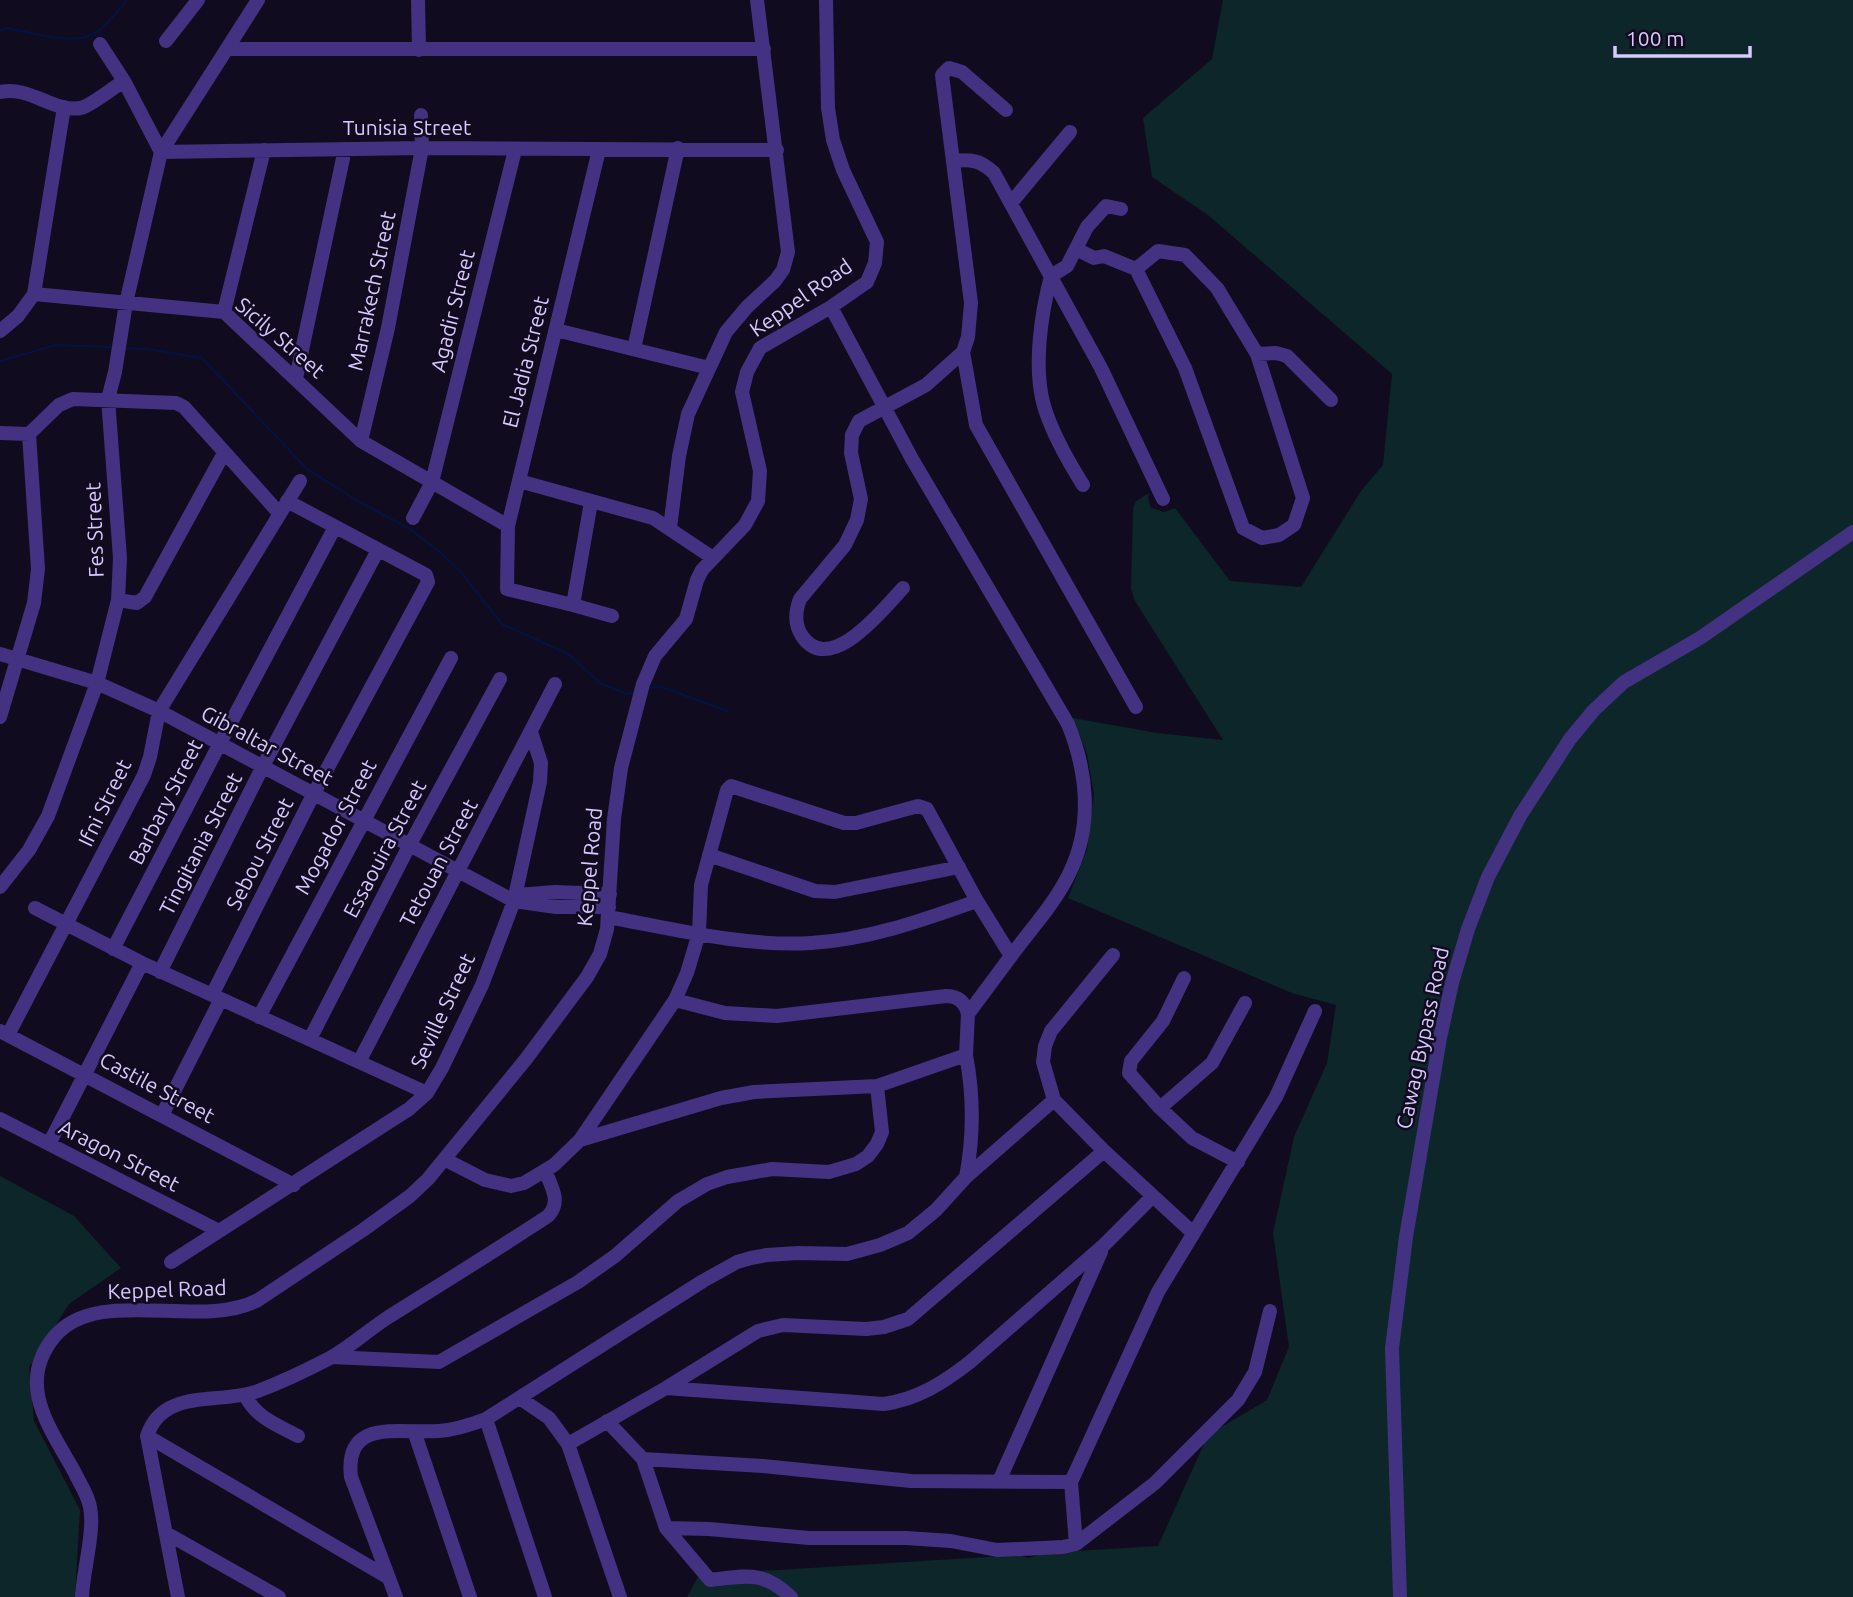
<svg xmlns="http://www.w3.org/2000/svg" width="1853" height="1597" font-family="Ubuntu,sans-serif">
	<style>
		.green { fill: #0d2629 }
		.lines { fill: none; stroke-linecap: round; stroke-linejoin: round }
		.stream { stroke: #06113d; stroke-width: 2.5 }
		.minor { stroke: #423281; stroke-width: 14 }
		.labels { text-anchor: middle; stroke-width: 5; stroke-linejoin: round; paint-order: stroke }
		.street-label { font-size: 21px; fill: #d8c9ff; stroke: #110b1f }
	</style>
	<rect width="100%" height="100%" fill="#110b1f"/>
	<path class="green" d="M 1223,0 L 1853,0 L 1853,1597 L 687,1597 L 699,1575 L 1018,1555 L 1029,1558 L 1044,1553 L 1158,1546 L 1208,1435 L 1267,1400 L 1289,1347 L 1273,1233 L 1294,1137 L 1327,1063 L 1336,1005 L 1292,993 L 1068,898 L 1087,850 L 1094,794 L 1087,754 L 1073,718 L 1157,733 L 1223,740 L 1135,601 L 1131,589 L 1133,509 L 1136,501 L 1149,493 L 1148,498 L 1151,508 L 1164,512 L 1175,508 L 1230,581 L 1301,587 L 1361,491 L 1383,465 L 1392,374 L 1208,215 L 1152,177 L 1143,118 L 1212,59 Z
		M 0,1176 L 74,1216 L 121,1268 L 69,1304 L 29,1367 L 34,1421 L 80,1510 L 75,1597 L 0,1597 Z"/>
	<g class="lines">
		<path class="stream" d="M 0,30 L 5,28 C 29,32 71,45 92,35 C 106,27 117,12 127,0
			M 124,348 L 147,349 L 202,358 L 307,469 L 358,501 L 410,529 L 441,553 L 461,572 L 502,624 L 568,654 L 600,683 L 626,694 L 635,692
			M 0,361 L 56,345 L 113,347
			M 648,689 L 659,686 L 727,711"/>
		<path class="minor" d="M 418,0 L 419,50
			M 166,41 L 198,0
			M 100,44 L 124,81 L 161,152 L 422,148 L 777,150
			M 228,49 L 764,49
			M 0,92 C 29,85 54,113 81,108 C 92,105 114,87 124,81
			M 1006,110 L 962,72 L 949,68 L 942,75 L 971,303 L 968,337 L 963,352 L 976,425 L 1136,707
			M 953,161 C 971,159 980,160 994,173 L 1101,368 L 1163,499
			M 1011,203 L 1070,132
			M 1076,249 L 1094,258 L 1104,256 L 1136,269 L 1185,368 L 1243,528 L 1262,538 L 1279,535 L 1294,525 L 1303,498 L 1257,354
			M 1136,269 L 1158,251 L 1185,255 L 1217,288 L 1257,354 L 1276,353 L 1287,356 L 1331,400
			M 34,294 L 64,107
			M 831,307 L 912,459 L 1068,724 C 1087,771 1093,824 1070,872 C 1056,902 1031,929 1011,956
			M 224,312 L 264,150
			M 556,330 L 709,368
			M 0,331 L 18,316 L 34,294 L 224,312 L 361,441 L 508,526
			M 634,349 L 678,148
			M 296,378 L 345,149
			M 0,433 L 29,434 L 59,405 L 73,399 L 176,403 L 184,407 L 279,513
			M 361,441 L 388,328 L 422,148 L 421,115
			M 519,481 L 653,518 L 713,558
			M 1083,485 C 1068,461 1052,433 1044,406 C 1033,368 1041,314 1051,276 L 1067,266 L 1087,227 L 1106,206 L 1121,209
			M 591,502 L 573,605 L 507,589 L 508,526 L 599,150
			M 413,518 L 432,482 L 515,150
			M 670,528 L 679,456 L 688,414 L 726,332 L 747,307 L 775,281 L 783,270 L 788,252 L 757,0
			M 903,588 C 885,607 830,678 802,636 C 794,624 795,612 800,599 L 845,545 L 857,520 L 861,499 L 851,453 L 852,435 L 859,421 L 926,385 L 963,352
			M 118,600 L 137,603 L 145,597 L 224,453
			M 573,605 L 612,616
			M 0,654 L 97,683 L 159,711 L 514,901 L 556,907 L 609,907
			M 0,717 L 34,603 L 38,569 L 29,434
			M 709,855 L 815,891 L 835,892 L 959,867
			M 0,887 L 29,850 L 48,816 L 97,683 L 118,600 L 120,558 L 108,399 L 115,372 L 126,303 L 161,152 L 258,0
			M 517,895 L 555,892 L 610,894
			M 35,908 L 142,963 L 427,1093
			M 608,917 C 673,929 745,947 811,943 C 868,940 923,920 977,901
			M 113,949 L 219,745 L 335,527
			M 1113,955 L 1051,1031 L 1045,1046 L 1043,1062 L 1054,1100 L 1104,1151 L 1192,1232
			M 160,972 L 262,768 L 378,550
			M 1184,978 L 1163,1021 L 1131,1061 L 1129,1073 L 1160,1108 L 1192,1138 L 1238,1162
			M 212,995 L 313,795 L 428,582 L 426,575 L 287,501
			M 675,1000 L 725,1013 L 777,1016 L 946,996 C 958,996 965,1002 968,1014
			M 259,1017 L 451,658
			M 0,1031 L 294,1185
			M 8,1035 L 144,775 L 150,757 L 159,711 L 300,481
			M 310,1039 L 409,846 L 500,679
			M 359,1062 L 555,684
			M 1160,1108 L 1212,1063 L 1245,1003
			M 162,1115 L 221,999
			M 0,1119 L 219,1231
			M 580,1140 L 721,1098 L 754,1092 L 877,1086 L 966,1055 C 974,1097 974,1135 966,1177
			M 49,1144 L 142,963
			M 446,1160 L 485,1180 L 511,1186 L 524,1183 L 554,1165 L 580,1140 L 675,1000 L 687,973 L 699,933 L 701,885 L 727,790 L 731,786 L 844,823 L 856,823 L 918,806 L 927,809 L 977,901 L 1011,956 L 968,1014 L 966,1055
			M 171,1262 L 409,1109 L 427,1093 L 442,1068 L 482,985 L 514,901 L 540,782 L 541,763 L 531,732
			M 332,1357 L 439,1362 L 578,1282 L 615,1256 L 678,1201 L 707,1184 L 727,1177 L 772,1169 L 829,1172 L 856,1164 L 868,1156 L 877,1144 L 882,1132 L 877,1086
			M 666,1388 L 758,1331 L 783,1325 L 866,1329 L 884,1327 L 908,1319 L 1104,1151
			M 245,1395 C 256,1418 277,1425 298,1436
			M 521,1399 L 549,1418 L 568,1444 L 620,1597
			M 486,1419 L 545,1597
			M 607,1421 L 643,1459 L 666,1528 L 710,1580 C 747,1576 762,1570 791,1597
			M 414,1431 L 470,1597
			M 147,1436 L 389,1578
			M 568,1444 L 666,1388 L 884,1404 C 918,1399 943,1383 970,1362 L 1104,1245 L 1152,1197
			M 643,1459 L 763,1466 L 911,1481 L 1071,1482
			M 999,1481 L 1101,1252
			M 666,1528 L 709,1529 L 809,1538 L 906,1538 L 951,1541 L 997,1550 L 1063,1547 L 1076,1544 L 1155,1483 L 1238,1400 L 1255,1372 L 1270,1311
			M 166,1533 L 279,1597
			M 1076,1544 L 1071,1482 L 1158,1292 L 1276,1097 L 1315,1011
			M 82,1597 C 83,1571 95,1531 90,1507 C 88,1495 80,1484 75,1473 C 51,1429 15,1385 54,1337 C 98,1284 200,1331 258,1300 L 363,1230 L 410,1196 L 428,1179 L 526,1059 L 587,977 L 600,954 L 607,929 L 614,819 L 621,768 L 643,684 L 655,656 L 686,619 L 697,580 L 702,570 L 745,525 L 758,501 L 760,471 L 742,392 L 747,372 L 760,348 L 831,307 L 867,282 L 875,263 L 877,242 L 843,170 L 833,140 L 828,108 L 826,0
			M 178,1597 L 147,1436 C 163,1387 220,1405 258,1391 C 282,1382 307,1370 330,1358 C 350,1347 367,1331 387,1318 C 441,1284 495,1251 548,1216 C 562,1201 551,1187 545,1170
			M 396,1597 L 351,1477 C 344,1417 400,1434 439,1431 C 455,1430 470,1425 486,1419 L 703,1281 L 737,1262 L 751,1258 L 767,1255 L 798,1253 L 847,1254 L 880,1245 L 908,1233 L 936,1210 L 966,1177 L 1054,1100
			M 1400,1597 L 1392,1348 L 1406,1237 L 1440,1038 L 1452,983 L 1468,929 L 1488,877 L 1520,816 L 1570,739 L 1594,710 L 1624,682 L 1700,638 L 1853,532"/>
	</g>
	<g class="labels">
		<g class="street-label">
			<text x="407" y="135">Tunisia Street</text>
			<text transform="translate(372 291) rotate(-78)" y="7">Marrakech Street</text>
			<text transform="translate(801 298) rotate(-35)" y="7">Keppel Road</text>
			<text transform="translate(453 311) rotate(-76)" y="7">Agadir Street</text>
			<text transform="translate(280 338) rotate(41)" y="7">Sicily Street</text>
			<text transform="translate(526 362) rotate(-76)" y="7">El Jadia Street</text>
			<text transform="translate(95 530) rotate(-92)" y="7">Fes Street</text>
			<text transform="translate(267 746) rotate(28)" y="7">Gibraltar Street</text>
			<text transform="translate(166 802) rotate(-63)" y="7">Barbary Street</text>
			<text transform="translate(105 803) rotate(-64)" y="7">Ifni Street</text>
			<text transform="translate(336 827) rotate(-62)" y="7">Mogador Street</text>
			<text transform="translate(201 844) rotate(-63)" y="7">Tingitania Street</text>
			<text transform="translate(385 849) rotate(-62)" y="7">Essaouira Street</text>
			<text transform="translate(260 854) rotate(-63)" y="7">Sebou Street</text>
			<text transform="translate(439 863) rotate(-62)" y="7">Tetouan Street</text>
			<text transform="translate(590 867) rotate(-85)" y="7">Keppel Road</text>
			<text transform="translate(443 1011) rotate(-65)" y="7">Seville Street</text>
			<text transform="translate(1423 1038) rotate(-78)" y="7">Cawag Bypass Road</text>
			<text transform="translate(157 1088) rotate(28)" y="7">Castile Street</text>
			<text transform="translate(119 1156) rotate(27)" y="7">Aragon Street</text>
			<text transform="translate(167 1290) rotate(-2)" y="7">Keppel Road</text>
		</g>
	</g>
	<path d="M1615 46v10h135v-10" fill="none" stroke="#d8c9ff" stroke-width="3.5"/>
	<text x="1626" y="46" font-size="21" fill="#d8c9ff" stroke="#110b1f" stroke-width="5" paint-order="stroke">100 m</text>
</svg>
